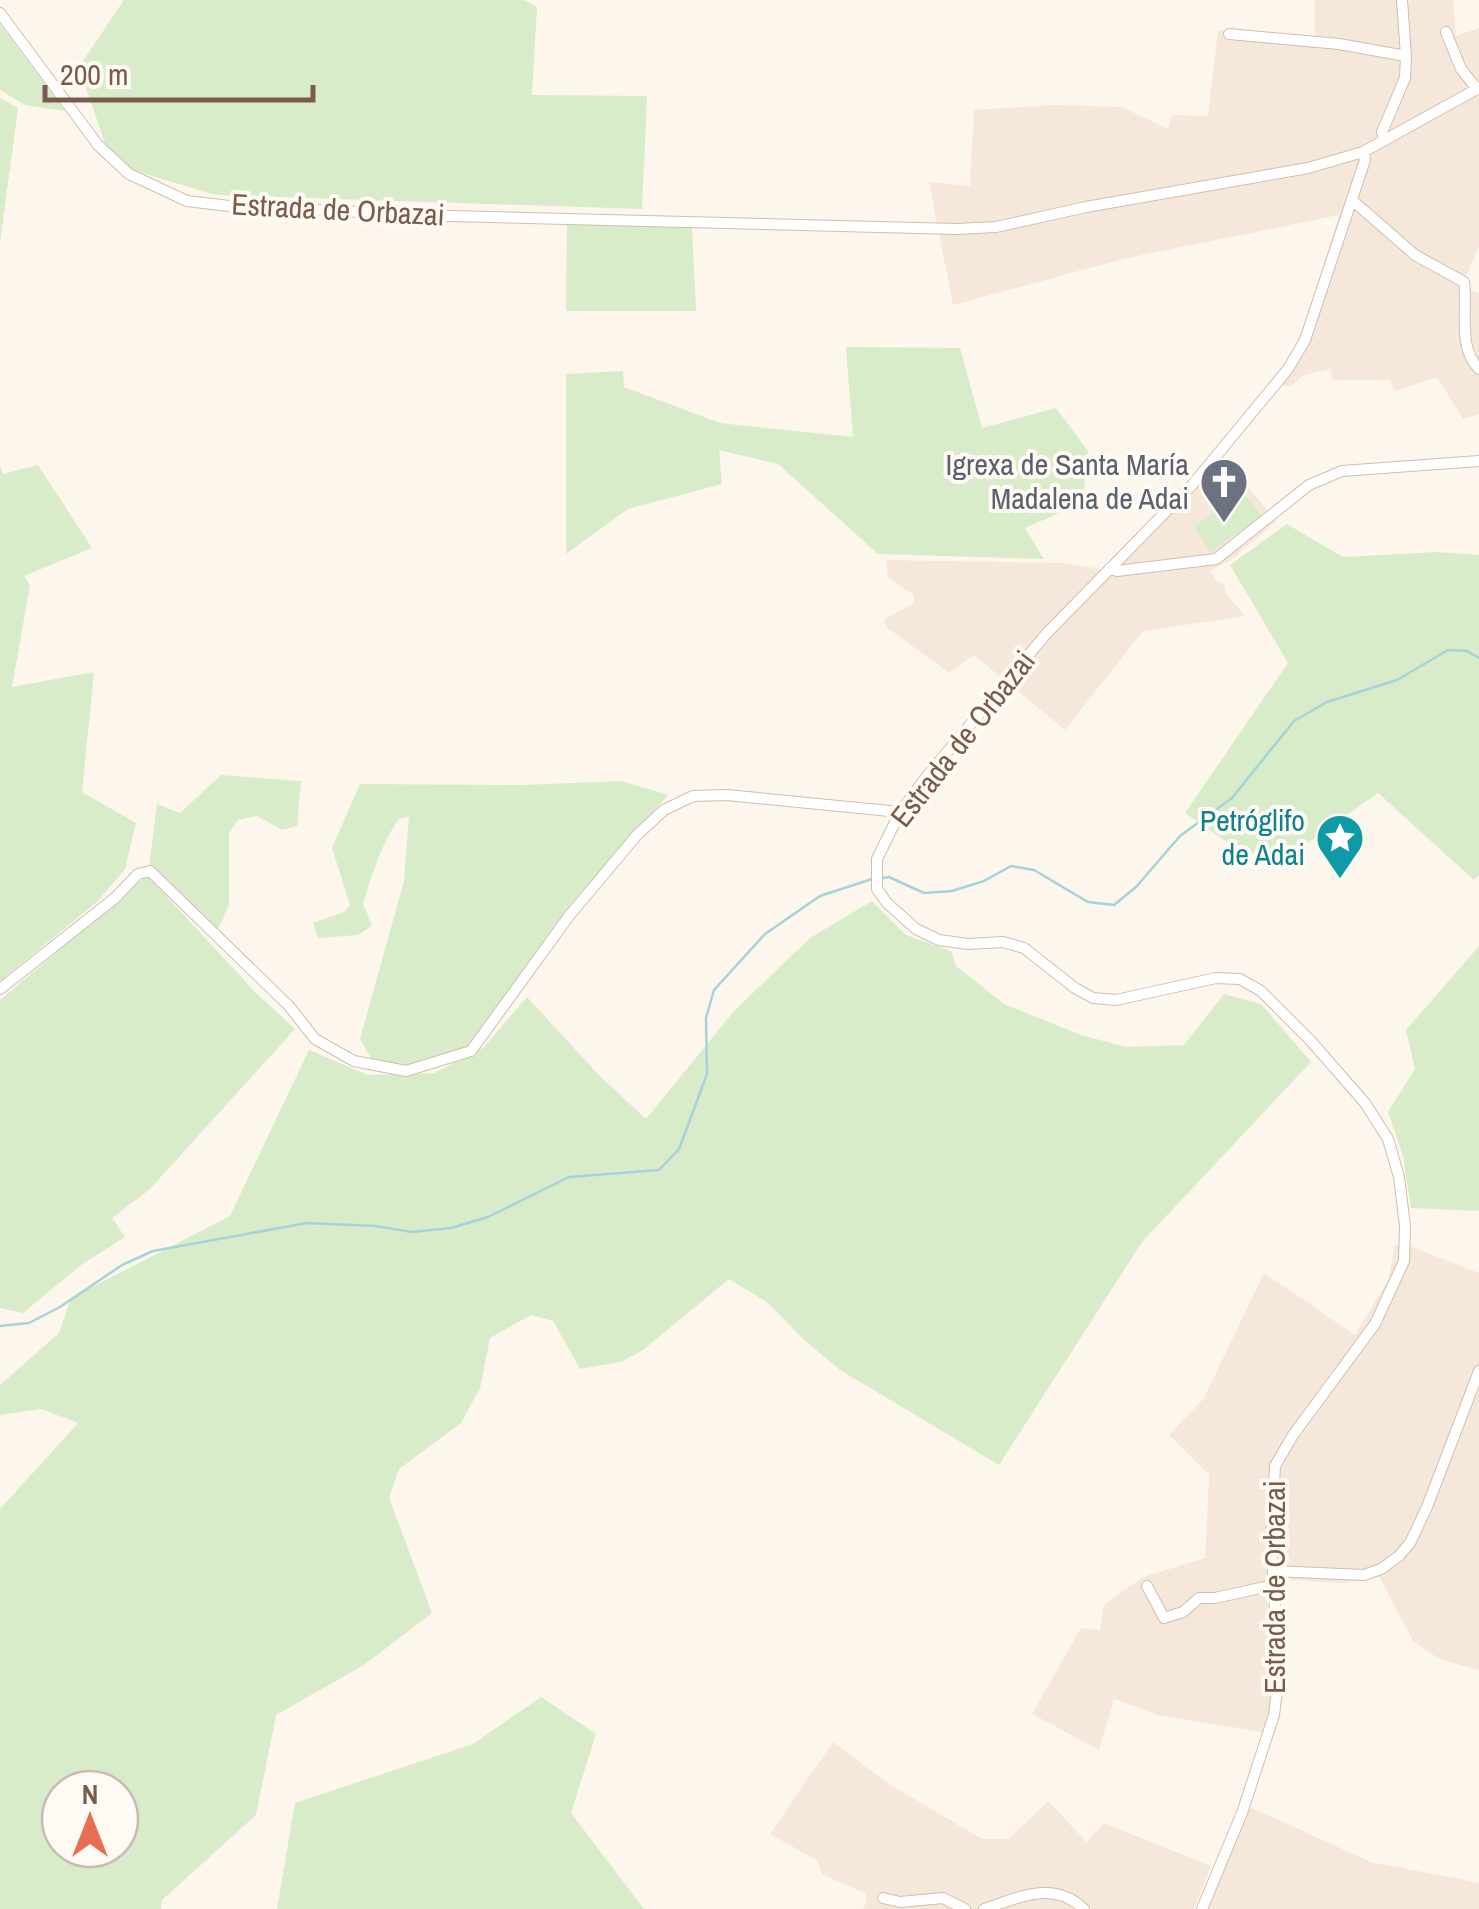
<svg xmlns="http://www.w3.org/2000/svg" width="1479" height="1909" font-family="'Archivo Narrow',sans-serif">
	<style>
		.residential { fill: #f5e8da }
		.green { fill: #d8ecc9; fill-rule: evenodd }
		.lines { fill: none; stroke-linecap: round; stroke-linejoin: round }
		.stream { stroke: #a5d3da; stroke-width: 2.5 }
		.minor-casing { stroke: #d1beb0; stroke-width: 12 }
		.minor { stroke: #fff; stroke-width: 10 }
		.labels { text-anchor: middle; stroke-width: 8; stroke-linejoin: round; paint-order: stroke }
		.street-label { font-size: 30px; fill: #7a5c4d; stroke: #fffaf3 }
		.worship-label { font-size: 30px; fill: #5b616d; stroke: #fffaf3; text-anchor: end }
		.culture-label { font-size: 30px; fill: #0d838f; stroke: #fffaf3; text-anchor: end }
	</style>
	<rect width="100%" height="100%" fill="#fdf6ec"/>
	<path class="residential" d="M 1315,0 L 1453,0 L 1456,36 L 1479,28 L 1479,246 L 1466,277 L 1472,291 L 1479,293 L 1479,414 L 1463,419 L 1437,377 L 1395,391 L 1390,380 L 1333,380 L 1330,369 L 1304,375 L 1291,386 L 1269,386 L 1300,341 L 1339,215 L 1123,259 L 953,305 L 929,182 L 970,186 L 974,110 L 1055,105 L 1122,107 L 1168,129 L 1172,115 L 1208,116 L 1218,30 L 1315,37 Z
		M 1218,450 L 1276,521 L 1232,559 L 1210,571 L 1215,580 L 1224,584 L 1226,594 L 1245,616 L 1143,631 L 1065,730 L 974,655 L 949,673 L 885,626 L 885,619 L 914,603 L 914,595 L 888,578 L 886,560 L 1063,563 L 1102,569 Z
		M 1395,1245 L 1407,1245 L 1479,1273 L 1479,1381 L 1475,1391 L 1479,1393 L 1479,1670 L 1439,1659 L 1413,1641 L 1379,1576 L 1344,1583 L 1277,1579 L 1282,1690 L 1275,1734 L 1158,1715 L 1114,1699 L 1099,1750 L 1032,1714 L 1081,1628 L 1100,1631 L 1104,1605 L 1143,1577 L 1205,1558 L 1209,1475 L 1169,1435 L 1204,1398 L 1264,1273 L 1355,1335 L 1388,1280 Z
		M 833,1742 L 889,1784 L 982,1839 L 1009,1839 L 1048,1801 L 1087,1842 L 1104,1823 L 1211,1866 L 1194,1909 L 862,1909 L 866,1904 L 866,1894 L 822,1874 L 818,1861 L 770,1834 Z
		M 1250,1807 L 1371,1862 L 1479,1883 L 1479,1909 L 1207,1909 Z"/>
	<path class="green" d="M 124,0 L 524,0 L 537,7 L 532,95 L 647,96 L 642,209 L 216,195 L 112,164 L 79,67 Z
		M 0,24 L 65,111 L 25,105 L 0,90 Z
		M 0,98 L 18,108 L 0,243 Z
		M 567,224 L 692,228 L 696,311 L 566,311 Z
		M 846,347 L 960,348 L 982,428 L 1056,408 L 1088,451 L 1082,503 L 1025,528 L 1044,559 L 878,554 L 778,464 L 719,450 L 722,484 L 628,509 L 566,554 L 566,374 L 623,371 L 624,387 L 720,423 L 853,437 Z
		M 38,465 L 92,548 L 24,576 L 30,585 L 12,687 L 94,672 L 82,792 L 136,823 L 125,869 L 97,902 L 0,981 L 0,466 L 3,474 Z
		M 1244,493 L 1262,516 L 1210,552 L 1194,526 Z
		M 1287,524 L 1343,557 L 1437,552 L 1479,555 L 1479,875 L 1474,880 L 1378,793 L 1281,862 L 1233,846 L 1185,813 L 1288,663 L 1230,565 Z
		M 221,775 L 301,781 L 297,826 L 282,830 L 257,816 L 238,820 L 229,833 L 229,905 L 217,931 L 149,867 L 157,804 L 180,813 Z
		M 622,781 L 668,795 L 569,906 L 463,1053 L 411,1068 L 373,1062 L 360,1039 L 404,881 L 409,817 L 399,819 C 381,844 372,874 363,904 L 372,926 L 358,935 L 318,938 L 313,923 L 344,912 L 350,905 L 332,848 L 360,784 L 523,785 Z
		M 147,875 L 254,991 L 295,1029 L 149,1190 L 112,1218 L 125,1237 L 81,1265 L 23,1313 L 0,1308 L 0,1000 Z
		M 872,901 L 906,935 L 951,951 L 956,966 L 1004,1004 L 1081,1035 L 1126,1047 L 1184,1045 L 1224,994 L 1261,1004 L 1311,1062 L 1142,1242 L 999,1465 L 840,1370 L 803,1339 L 768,1303 L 729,1279 L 643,1350 L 621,1362 L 580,1369 L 553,1321 L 531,1315 L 490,1338 L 480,1388 L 461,1423 L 399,1469 L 389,1498 L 432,1613 L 364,1665 L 276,1715 L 256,1815 L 162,1900 L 161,1909 L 0,1909 L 0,1509 L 78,1423 L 41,1409 L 0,1415 L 0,1385 L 59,1333 L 71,1298 L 230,1216 L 309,1050 L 368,1075 L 434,1073 L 483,1048 L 527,997 L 599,1075 L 646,1119 L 734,1011 L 810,938 ZM 60,1789 L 120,1789 L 120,1849 L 60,1849 Z
		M 1479,946 L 1479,1211 L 1411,1208 L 1403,1156 L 1388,1112 L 1415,1069 L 1406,1030 Z
		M 541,1697 L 596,1734 L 571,1813 L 644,1909 L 277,1909 L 295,1803 L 473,1744 Z"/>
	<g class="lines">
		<path class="stream" d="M 883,878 L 889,877 L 924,893 L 952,891 L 984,881 L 1011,866 L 1034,870 L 1088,902 L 1114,905 L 1136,887 L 1180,836 L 1232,798 L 1294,721 L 1327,702 L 1397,680 L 1448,650 L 1467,651 L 1479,658
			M 0,1326 L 29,1323 L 60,1307 L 122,1265 L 153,1251 L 307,1223 L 375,1226 L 412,1232 L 451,1228 L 488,1217 L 569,1177 L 659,1170 L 679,1149 L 707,1074 L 706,1018 L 714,990 L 765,934 L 820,896 L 875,878"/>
		<g class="minor-casing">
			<path id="minor" d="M 1402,0 L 1406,56
				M 0,13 L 98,145 L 129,174 L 187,201 L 229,206 L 450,216 L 957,229 L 996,227 L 1086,207 L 1308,168 L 1363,152 L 1479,88
				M 1446,32 L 1461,69 L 1477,89
				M 1229,34 L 1339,44 L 1406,56 L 1405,78 L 1382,132 L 1384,138
				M 1352,200 L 1415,255 L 1464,282 C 1468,310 1457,347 1479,369
				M 1110,568 L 1117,571 L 1216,559 L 1309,485 L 1342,471 L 1479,461
				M 0,989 L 115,898 L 138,874 L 150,871 L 289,1006 L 315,1039 L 354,1061 L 406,1071 L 471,1051 L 569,916 L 637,835 L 664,810 L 693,796 L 727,795 L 900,812
				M 1273,1571 L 1364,1575 L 1381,1569 L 1399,1556 L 1410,1543 L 1427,1507 L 1479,1371
				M 1147,1586 L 1164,1618 L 1183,1612 L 1199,1598 L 1215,1598 L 1274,1585
				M 883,1898 L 900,1902 L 943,1898 L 965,1909
				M 984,1909 C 1018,1898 1053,1879 1084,1909
				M 1202,1909 L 1242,1813 L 1274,1715 L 1279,1674 L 1271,1539 L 1275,1466 L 1293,1435 L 1375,1324 L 1404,1261 L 1405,1226 L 1399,1177 L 1388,1139 L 1365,1103 L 1310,1040 L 1261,991 L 1240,979 L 1216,978 L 1116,1000 L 1093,998 L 1075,988 L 1024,948 L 1003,942 L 968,944 L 939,940 L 916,929 L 887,903 L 877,889 L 877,859 L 900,812 L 927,776 L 1047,633 L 1193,484 L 1288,369 L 1305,340 L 1365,160 L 1363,152"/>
		</g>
		<use href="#minor" class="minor"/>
	</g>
	<defs>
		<g id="church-pin" transform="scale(2.5)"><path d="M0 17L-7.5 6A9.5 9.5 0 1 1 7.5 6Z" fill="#6b7280" stroke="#fffaf3"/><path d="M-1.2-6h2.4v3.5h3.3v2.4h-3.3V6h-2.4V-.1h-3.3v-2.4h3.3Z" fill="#fff"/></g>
		<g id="sight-pin" transform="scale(2.5)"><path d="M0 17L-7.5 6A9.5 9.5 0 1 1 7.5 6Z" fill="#0f9aa8" stroke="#fffaf3"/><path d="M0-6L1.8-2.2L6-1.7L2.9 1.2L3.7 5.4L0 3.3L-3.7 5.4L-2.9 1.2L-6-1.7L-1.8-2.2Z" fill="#fff"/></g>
	</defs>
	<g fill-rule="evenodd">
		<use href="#church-pin" x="1224" y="482"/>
		<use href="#sight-pin" x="1340" y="838"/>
	</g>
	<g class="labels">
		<g class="street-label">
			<text transform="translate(338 210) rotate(3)" y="10">Estrada de Orbazai</text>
			<text transform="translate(963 739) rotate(-52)" y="10">Estrada de Orbazai</text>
			<text transform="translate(1275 1587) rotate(-90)" y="10">Estrada de Orbazai</text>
		</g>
		<g class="worship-label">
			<text x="1189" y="475">Igrexa de Santa María<tspan x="1189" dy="34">Madalena de Adai</tspan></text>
		</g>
		<g class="culture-label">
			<text x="1305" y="831">Petróglifo<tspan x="1305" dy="34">de Adai</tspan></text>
		</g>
	</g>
	<g transform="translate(90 1819)"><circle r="48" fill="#fffaf3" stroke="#cabbb1" stroke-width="2.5"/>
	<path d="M0-8L18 38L0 25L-18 38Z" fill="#e76f51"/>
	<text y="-15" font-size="28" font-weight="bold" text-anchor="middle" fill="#7a5c4d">N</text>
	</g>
	<path d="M45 85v15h268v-15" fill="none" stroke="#7a5c4d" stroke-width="5"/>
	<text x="60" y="85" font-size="30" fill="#7a5c4d" stroke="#fffaf3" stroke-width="8" paint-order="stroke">200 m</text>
</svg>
